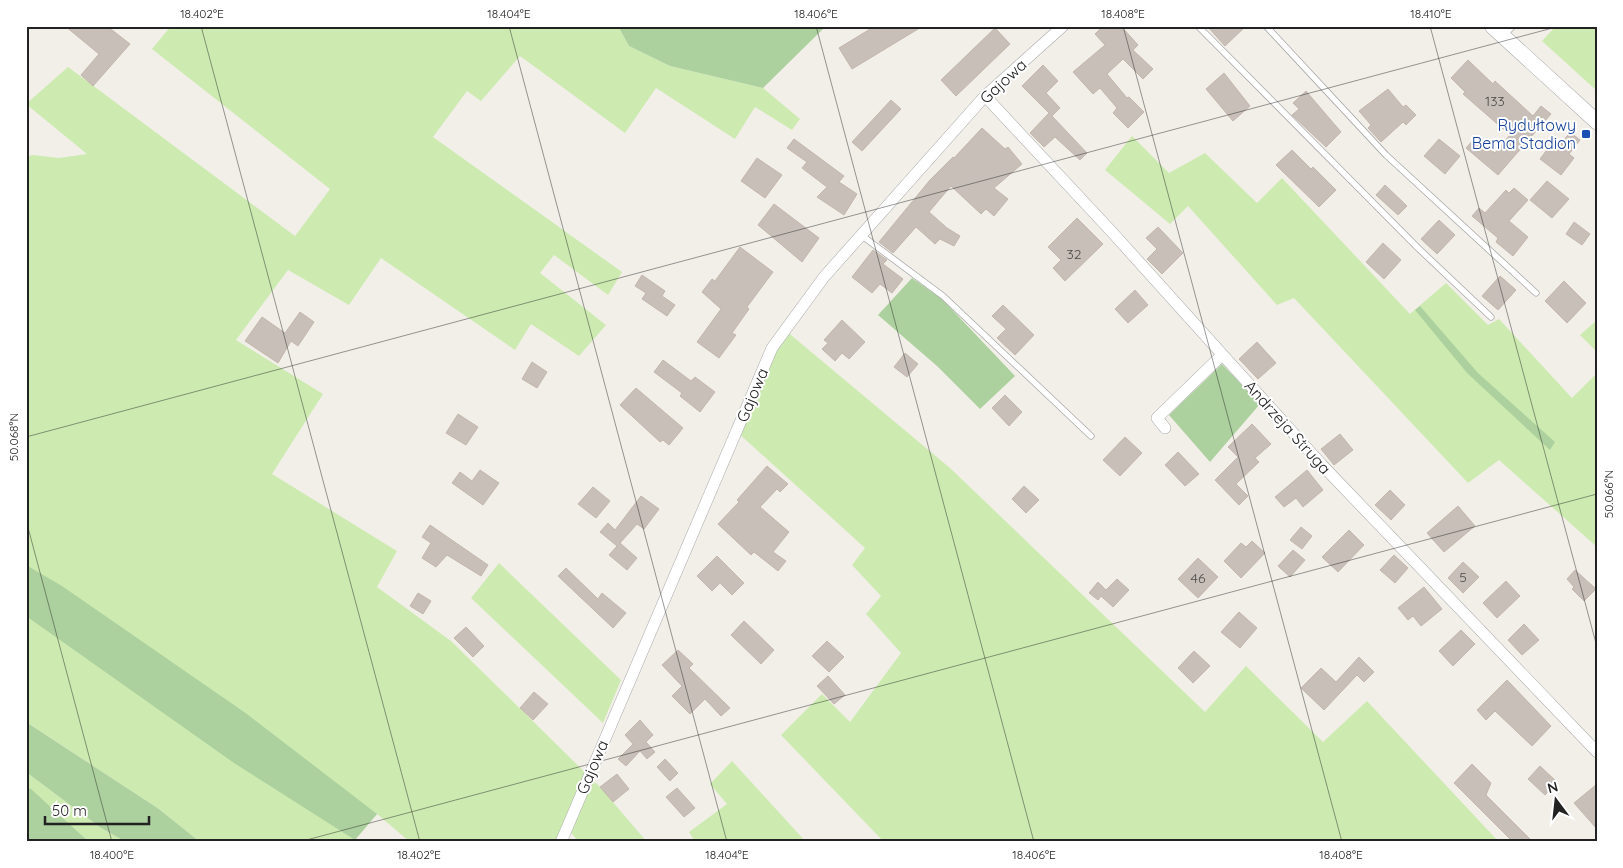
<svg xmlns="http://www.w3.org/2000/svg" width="1623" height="868" font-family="Quicksand,sans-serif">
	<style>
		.grass { fill: #cdebb0 }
		.forest { fill: #add19e }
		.building { fill: #c7bfb8; stroke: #c4b6ab }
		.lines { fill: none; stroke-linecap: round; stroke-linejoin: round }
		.service-casing { stroke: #a9a9a9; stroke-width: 7 }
		.minor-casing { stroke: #a9a9a9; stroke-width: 12 }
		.tertiary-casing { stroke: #a9a9a9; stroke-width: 16 }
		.service { stroke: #fff; stroke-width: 5.5 }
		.minor { stroke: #fff; stroke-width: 11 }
		.tertiary { stroke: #fff; stroke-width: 15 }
		.ticks { fill: none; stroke: #222; stroke-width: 1; stroke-opacity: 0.45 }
		.transit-dot { fill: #1a4fb4; stroke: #fff; stroke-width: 2 }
		.labels { text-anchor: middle; stroke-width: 4; stroke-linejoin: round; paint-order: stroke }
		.number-label { font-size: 14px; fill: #4b4948 }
		.street-label { font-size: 16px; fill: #222; stroke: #fff }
		.transit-label { font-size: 16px; fill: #164399; stroke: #fff; text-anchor: end }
		.neatline { fill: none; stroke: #222; stroke-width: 2 }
		.ticks-label { font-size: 12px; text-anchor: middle; fill: #222 }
	</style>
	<rect width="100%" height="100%" fill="#f2efe9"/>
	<path class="grass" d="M 171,26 L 618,26 L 629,46 L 670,66 L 763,88 L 800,119 L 792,130 L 755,107 L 735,139 L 656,88 L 625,133 L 520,56 L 481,101 L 467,91 L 433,137 L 622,272 L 608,295 L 554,255 L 540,273 L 606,325 L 579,356 L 531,324 L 515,350 L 381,258 L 349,305 L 288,270 L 236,340 L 323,394 L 272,474 L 397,551 L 377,587 L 451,641 L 600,787 L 647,842 L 579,842 L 567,828 L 561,842 L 410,842 L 377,814 L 353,842 L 200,842 L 159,809 L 26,722 L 26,157 L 33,155 L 59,158 L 87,154 L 26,104 L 68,67 L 295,236 L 330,189 L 152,49 Z
		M 1552,26 L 1597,26 L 1597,91 L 1542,41 L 1554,28 Z
		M 1132,136 L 1169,173 L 1205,153 L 1257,203 L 1282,178 L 1410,314 L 1446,283 L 1488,325 L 1499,319 L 1572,398 L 1597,373 L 1597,547 L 1499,460 L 1468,483 L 1294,298 L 1277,305 L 1188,206 L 1170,224 L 1105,170 Z
		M 1597,320 L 1597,352 L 1580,335 Z
		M 785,330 L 950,468 L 1205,712 L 1246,666 L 1323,742 L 1367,701 L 1499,842 L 884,842 L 781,735 L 822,694 L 850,722 L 901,653 L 866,614 L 881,596 L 852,565 L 865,548 L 736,431 Z
		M 499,563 L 621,680 L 603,723 L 471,598 Z
		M 732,761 L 806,842 L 695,842 L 689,832 L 727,804 L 710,784 Z
		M 26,772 L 101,828 L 126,842 L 89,842 L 26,787 Z"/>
	<path class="forest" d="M 618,26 L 826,26 L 763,88 L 670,66 L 629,46 Z
		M 912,278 L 942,299 L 1015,376 L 980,409 L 937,366 L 878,315 Z
		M 1420,306 L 1478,373 L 1555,442 L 1550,450 L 1467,373 L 1415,310 Z
		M 1222,364 L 1260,404 L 1210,462 L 1169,415 Z
		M 26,565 L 62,586 L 247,714 L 377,814 L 355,840 L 234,763 L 26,616 Z
		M 26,722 L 159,809 L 200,842 L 126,842 L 101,828 L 26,772 Z
		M 26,787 L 31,789 L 89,842 L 26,842 Z"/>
	<path class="building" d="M 65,26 L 107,26 L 130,44 L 93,86 L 81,75 L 99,54 Z
		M 875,26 L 923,26 L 852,69 L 839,48 Z
		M 1103,26 L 1121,26 L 1138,45 L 1133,50 L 1153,69 L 1143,79 L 1123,59 L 1107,74 L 1127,98 L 1129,97 L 1144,112 L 1128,128 L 1113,113 L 1117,108 L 1100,88 L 1093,94 L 1073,72 L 1105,45 L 1095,34 Z
		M 1207,26 L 1246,26 L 1225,46 Z
		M 995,28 L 1010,44 L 956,96 L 941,80 Z
		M 1468,60 L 1493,84 L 1495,81 L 1533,116 L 1541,106 L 1551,114 L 1498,175 L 1466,148 L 1476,137 L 1495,153 L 1510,135 L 1463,94 L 1465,92 L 1451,78 Z
		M 1043,65 L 1058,81 L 1046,93 L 1060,108 L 1052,116 L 1087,153 L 1080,160 L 1055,137 L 1044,147 L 1030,133 L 1049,113 L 1022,86 Z
		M 1224,73 L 1250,106 L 1233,121 L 1206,89 Z
		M 1388,89 L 1403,107 L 1406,105 L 1416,115 L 1406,125 L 1403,122 L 1381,142 L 1368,128 L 1371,125 L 1359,111 Z
		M 1306,91 L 1341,132 L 1326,147 L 1292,115 L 1299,109 L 1293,103 Z
		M 891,100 L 901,109 L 862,151 L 852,142 Z
		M 982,128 L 1005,149 L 1008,147 L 1022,164 L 994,188 L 1008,199 L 994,216 L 986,209 L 981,214 L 951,186 L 929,212 L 947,228 L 960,236 L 954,246 L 940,239 L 935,244 L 916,227 L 893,253 L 879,242 L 930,180 L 953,157 L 954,158 Z
		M 1570,132 L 1580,140 L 1569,154 L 1574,158 L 1561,175 L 1540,159 L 1553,142 L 1559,147 Z
		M 794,139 L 844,176 L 839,182 L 857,194 L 844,215 L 817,197 L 827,187 L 802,168 L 807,162 L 787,148 Z
		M 1439,139 L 1460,156 L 1445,174 L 1424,156 Z
		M 1292,150 L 1311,169 L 1313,167 L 1336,190 L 1319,207 L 1276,165 Z
		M 757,158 L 782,175 L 765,198 L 741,181 Z
		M 1547,181 L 1569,199 L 1552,218 L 1530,200 Z
		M 1385,185 L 1407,206 L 1398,215 L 1376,195 Z
		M 1514,188 L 1528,200 L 1509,221 L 1528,237 L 1513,256 L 1496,242 L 1498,238 L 1472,216 L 1479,208 L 1485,213 L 1506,190 L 1509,193 Z
		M 774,204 L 819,238 L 802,262 L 758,225 Z
		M 1077,218 L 1103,244 L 1065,281 L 1053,268 L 1061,260 L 1048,247 Z
		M 1439,220 L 1455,235 L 1437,254 L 1421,239 Z
		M 1574,222 L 1590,234 L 1582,245 L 1566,234 Z
		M 1158,227 L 1183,253 L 1162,274 L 1147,259 L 1157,249 L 1146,238 Z
		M 1383,243 L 1401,260 L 1384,279 L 1366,262 Z
		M 740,247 L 773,272 L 747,307 L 749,309 L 732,333 L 736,335 L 719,358 L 697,342 L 721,309 L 702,292 L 712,279 L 715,281 Z
		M 873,250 L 887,260 L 883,264 L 903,279 L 892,293 L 880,284 L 872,293 L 852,277 Z
		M 642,275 L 665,291 L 662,296 L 675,305 L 667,316 L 642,299 L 646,293 L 635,286 Z
		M 1500,276 L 1516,290 L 1498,310 L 1482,296 Z
		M 1564,281 L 1586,303 L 1567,323 L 1545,301 Z
		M 1135,290 L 1148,305 L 1128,323 L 1115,309 Z
		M 1003,305 L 1034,335 L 1015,355 L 997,338 L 1006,329 L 992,316 Z
		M 300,312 L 314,322 L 298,346 L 291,341 L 278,363 L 245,341 L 262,317 L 285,333 Z
		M 842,320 L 865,342 L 849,359 L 842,353 L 835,361 L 822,349 L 828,343 L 824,340 Z
		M 1257,342 L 1276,363 L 1258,379 L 1239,359 Z
		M 905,353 L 918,364 L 907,377 L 894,367 Z
		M 663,360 L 691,381 L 695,377 L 715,392 L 700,412 L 680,396 L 682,393 L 654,372 Z
		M 532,362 L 547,372 L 537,388 L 522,379 Z
		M 636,388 L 683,428 L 669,445 L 663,440 L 660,442 L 620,405 Z
		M 1005,395 L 1022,412 L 1009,426 L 992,408 Z
		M 458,414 L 478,427 L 466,445 L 446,433 Z
		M 1252,424 L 1271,444 L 1255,458 L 1259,462 L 1236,484 L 1248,496 L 1239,505 L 1215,480 L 1238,457 L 1228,447 Z
		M 1340,434 L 1353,450 L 1334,465 L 1321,449 Z
		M 1125,437 L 1142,453 L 1120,476 L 1103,460 Z
		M 1178,452 L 1199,474 L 1185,486 L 1165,465 Z
		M 767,466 L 788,484 L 780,492 L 777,489 L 760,507 L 789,532 L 773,552 L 786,561 L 778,571 L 754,552 L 751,555 L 718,524 L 739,502 L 737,500 Z
		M 480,470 L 499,483 L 483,505 L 452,483 L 460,472 L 472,481 Z
		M 1307,470 L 1323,490 L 1303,507 L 1296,498 L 1284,507 L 1275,497 Z
		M 1024,486 L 1039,500 L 1026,513 L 1012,499 Z
		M 593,487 L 610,501 L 596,518 L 578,504 Z
		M 1390,490 L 1405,505 L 1391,520 L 1375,505 Z
		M 641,496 L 659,509 L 644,529 L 637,524 L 620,543 L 637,558 L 627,570 L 609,555 L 617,546 L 600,532 L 608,523 L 615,530 Z
		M 1458,506 L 1475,526 L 1444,552 L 1427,533 Z
		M 430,525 L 488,565 L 481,576 L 447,555 L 436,567 L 422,558 L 431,543 L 422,537 Z
		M 1301,527 L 1312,536 L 1302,549 L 1290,540 Z
		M 1349,530 L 1364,545 L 1338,572 L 1322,557 Z
		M 1252,541 L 1265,553 L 1241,578 L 1224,561 L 1241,543 L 1246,547 Z
		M 1293,550 L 1305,560 L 1290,577 L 1278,566 Z
		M 1394,555 L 1408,568 L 1395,583 L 1380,570 Z
		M 717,556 L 744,583 L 732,595 L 720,583 L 712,591 L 697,576 Z
		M 1198,558 L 1218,577 L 1198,598 L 1178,579 Z
		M 1463,562 L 1479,577 L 1463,593 L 1448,578 Z
		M 566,568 L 598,599 L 602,593 L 626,613 L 613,628 L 558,576 Z
		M 1575,570 L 1596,589 L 1584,601 L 1572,589 L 1574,587 L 1567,579 Z
		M 1117,579 L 1129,590 L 1113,607 L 1101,596 L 1098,600 L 1089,593 L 1098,582 L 1106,590 Z
		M 1506,581 L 1520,596 L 1497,618 L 1483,603 Z
		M 1424,587 L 1442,609 L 1421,626 L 1413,616 L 1408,620 L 1398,608 Z
		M 418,593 L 431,601 L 423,614 L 410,606 Z
		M 1239,612 L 1257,628 L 1240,648 L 1221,632 Z
		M 744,621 L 774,650 L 761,664 L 731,635 Z
		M 1524,624 L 1539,640 L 1522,655 L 1508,640 Z
		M 466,627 L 484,646 L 473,657 L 454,638 Z
		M 1461,630 L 1475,644 L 1453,666 L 1439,651 Z
		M 827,641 L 844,657 L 829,672 L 812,656 Z
		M 678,650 L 693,664 L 689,668 L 730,708 L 721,716 L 705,699 L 690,714 L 672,696 L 682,686 L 662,665 Z
		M 1194,651 L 1210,666 L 1193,683 L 1178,668 Z
		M 1359,657 L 1374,672 L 1364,682 L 1357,675 L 1324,710 L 1301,688 L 1321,668 L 1336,682 Z
		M 828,676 L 845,695 L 834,704 L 817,686 Z
		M 1507,680 L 1551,726 L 1532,746 L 1495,711 L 1486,720 L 1477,710 Z
		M 534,692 L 548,704 L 533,720 L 520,708 Z
		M 640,720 L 653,735 L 646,742 L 655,752 L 647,759 L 640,751 L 626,766 L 618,759 L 633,744 L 625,735 Z
		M 665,759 L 678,773 L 670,781 L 657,767 Z
		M 1472,764 L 1491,783 L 1486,795 L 1533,842 L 1513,842 L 1454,783 Z
		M 1540,766 L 1557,782 L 1545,795 L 1528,779 Z
		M 617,774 L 629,789 L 613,802 L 600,787 Z
		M 1597,784 L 1597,829 L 1574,803 Z
		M 677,788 L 695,808 L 684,817 L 666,797 Z"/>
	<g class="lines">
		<g class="service-casing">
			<path id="service" d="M 1198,26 L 1418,248 L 1491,317
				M 1266,26 L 1386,155 L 1536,293
				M 1504,35 L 1513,26
				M 861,235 L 943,296 L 1091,436"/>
		</g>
		<g class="minor-casing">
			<path id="minor" d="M 985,96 L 1111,231 L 1322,465 L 1597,752
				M 1165,428 L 1157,418 L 1222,355
				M 561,842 L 772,348 L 824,277 L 985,96 L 1063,26"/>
		</g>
		<g class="tertiary-casing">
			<path id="tertiary" d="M 1492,26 L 1597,122"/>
		</g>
		<use href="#service" class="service"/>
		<use href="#minor" class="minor"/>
		<use href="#tertiary" class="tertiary"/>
	</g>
	<path class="ticks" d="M 201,26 L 420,842M 509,26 L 727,842M 816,26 L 1034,842M 1123,26 L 1342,842M 1430,26 L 1597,647M 26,437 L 1560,26M 26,520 L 112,842M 299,842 L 1597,494"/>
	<rect class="transit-dot" x="1581" y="129" width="10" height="10" rx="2.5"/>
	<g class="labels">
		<g class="number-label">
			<text x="1495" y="106">133</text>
			<text x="1074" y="259">32</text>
			<text x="1463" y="582">5</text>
			<text x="1198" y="583">46</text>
		</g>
		<g class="street-label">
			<text transform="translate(1003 81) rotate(-43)" y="6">Gajowa</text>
			<text transform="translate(752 395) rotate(-67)" y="6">Gajowa</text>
			<text transform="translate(1288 427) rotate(48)" y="6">Andrzeja Struga</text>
			<text transform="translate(592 767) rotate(-67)" y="6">Gajowa</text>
		</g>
		<g class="transit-label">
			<text x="1576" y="131">Rydułtowy<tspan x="1576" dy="18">Bema Stadion</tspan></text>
		</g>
	</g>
	<rect width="1623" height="868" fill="none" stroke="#ffffff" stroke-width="55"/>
	<g transform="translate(1556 800) rotate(345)" stroke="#ffffff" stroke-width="4" paint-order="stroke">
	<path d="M0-4L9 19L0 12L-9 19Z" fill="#222222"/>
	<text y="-8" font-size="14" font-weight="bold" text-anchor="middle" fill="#222222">N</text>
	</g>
	<path d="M45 816v8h104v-8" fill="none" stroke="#222222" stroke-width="2.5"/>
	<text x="52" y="816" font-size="15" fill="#222222" stroke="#ffffff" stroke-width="4" paint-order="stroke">50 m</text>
	<rect x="28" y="28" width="1568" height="812" class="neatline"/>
	<g class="ticks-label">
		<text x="202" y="18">18.402°E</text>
		<text x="509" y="18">18.404°E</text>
		<text x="816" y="18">18.406°E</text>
		<text x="1123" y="18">18.408°E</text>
		<text x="1431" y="18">18.410°E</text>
		<text transform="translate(14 437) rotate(-90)" y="4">50.068°N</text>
		<text transform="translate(1609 494) rotate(-90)" y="4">50.066°N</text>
		<text x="112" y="859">18.400°E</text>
		<text x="419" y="859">18.402°E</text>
		<text x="727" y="859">18.404°E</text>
		<text x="1034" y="859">18.406°E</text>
		<text x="1341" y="859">18.408°E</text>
	</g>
</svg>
